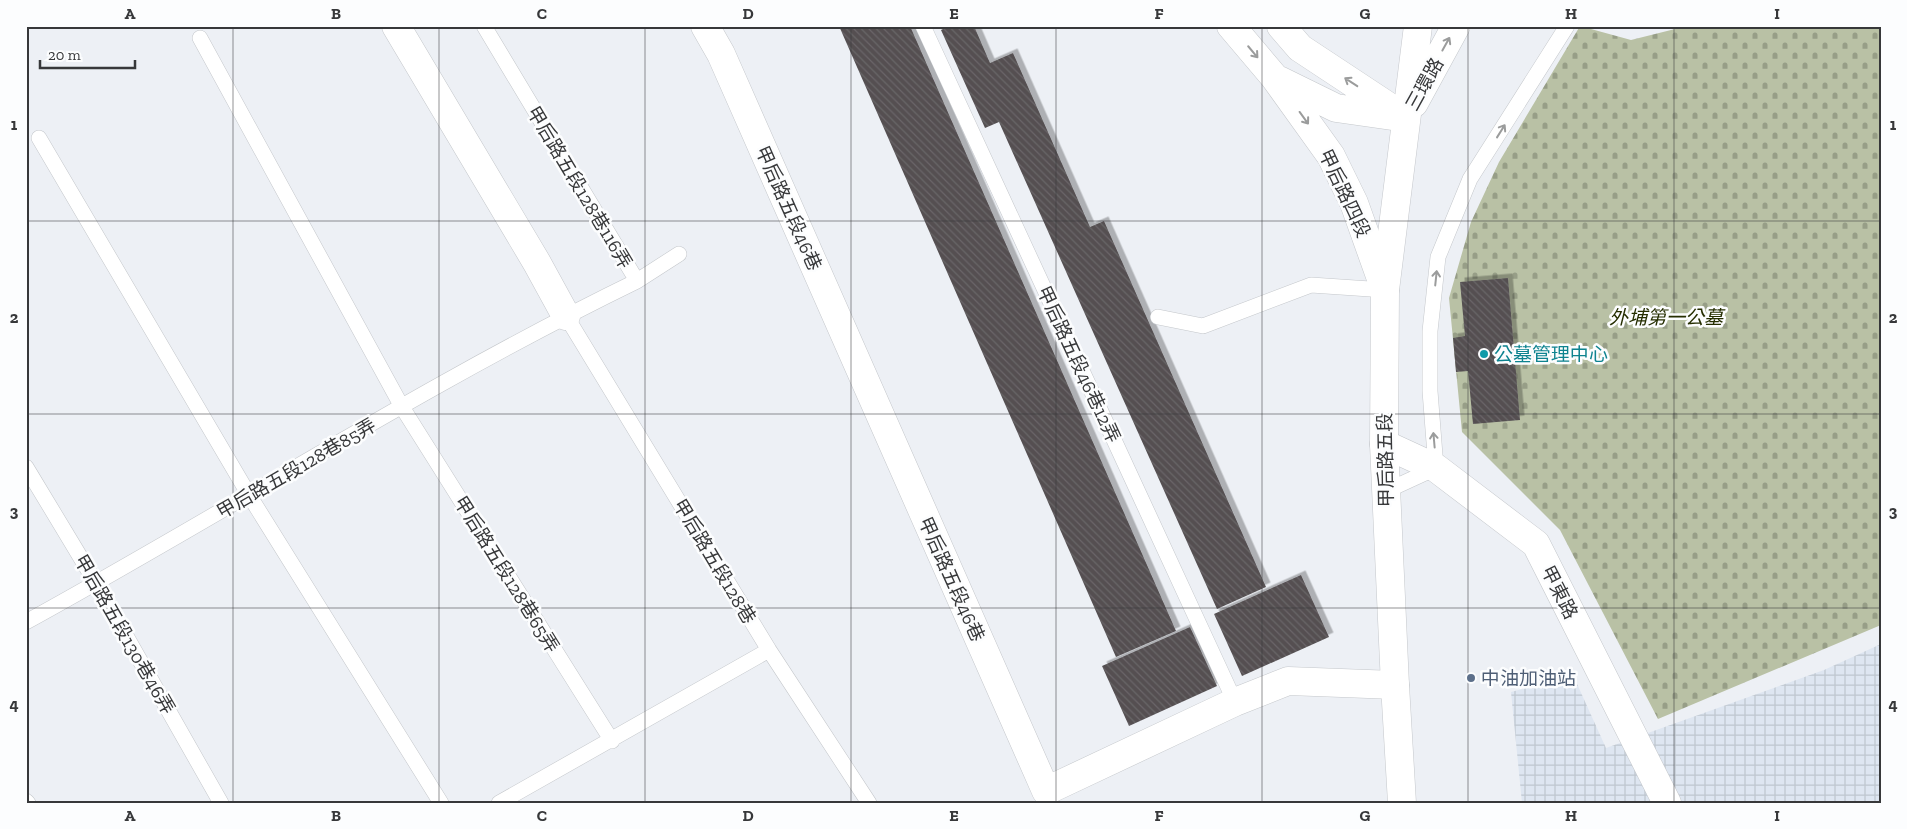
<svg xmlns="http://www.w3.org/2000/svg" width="1907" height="829" font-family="'Zilla Slab','Noto Sans TC',serif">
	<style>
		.industrial { fill: url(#industrial-grid) }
		.cemetery { fill: url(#cemetery-stones) }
		.building { fill: url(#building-back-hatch); filter: url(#shadow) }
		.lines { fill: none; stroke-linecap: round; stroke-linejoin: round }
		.service-casing { stroke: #c4c7cb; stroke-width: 16 }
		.minor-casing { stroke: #c4c7cb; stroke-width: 29 }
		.tertiary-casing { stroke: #c4c7cb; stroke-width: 29 }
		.secondary-casing { stroke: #c4c7cb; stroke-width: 29 }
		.service { stroke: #fff; stroke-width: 15 }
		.minor { stroke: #fff; stroke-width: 28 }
		.tertiary { stroke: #fff; stroke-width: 28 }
		.secondary { stroke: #fff; stroke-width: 28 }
		.oneway { stroke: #9b9c9c }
		.grid { fill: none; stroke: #37383a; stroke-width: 1; stroke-opacity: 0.55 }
		.culture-dot { fill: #0f9aa8; stroke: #fcfdfe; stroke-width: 2 }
		.service-dot { fill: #5c6f8a; stroke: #fcfdfe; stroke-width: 2 }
		.labels { text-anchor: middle; stroke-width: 5; stroke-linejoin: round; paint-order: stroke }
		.street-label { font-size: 19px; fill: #37383a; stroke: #fcfdfe }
		.park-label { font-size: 19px; font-style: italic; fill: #252e00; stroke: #fcfdfe }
		.culture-label { font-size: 19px; fill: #0d838f; stroke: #fcfdfe; text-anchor: start }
		.service-label { font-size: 19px; fill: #4e5e75; stroke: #fcfdfe; text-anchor: start }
		.neatline { fill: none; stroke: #37383a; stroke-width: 2 }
		.grid-label { font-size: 16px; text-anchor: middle; font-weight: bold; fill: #37383a }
	</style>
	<defs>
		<pattern id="industrial-grid" width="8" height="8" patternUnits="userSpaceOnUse" patternTransform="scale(1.25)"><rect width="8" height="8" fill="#dee6f1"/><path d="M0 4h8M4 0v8" fill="none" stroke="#bfc6cf"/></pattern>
		<pattern id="cemetery-stones" width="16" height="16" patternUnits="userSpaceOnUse" patternTransform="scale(1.25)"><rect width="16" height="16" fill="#b9c1a5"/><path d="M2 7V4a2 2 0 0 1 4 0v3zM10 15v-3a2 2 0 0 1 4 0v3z" fill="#979e87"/></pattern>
		<pattern id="building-back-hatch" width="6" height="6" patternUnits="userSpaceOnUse" patternTransform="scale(1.25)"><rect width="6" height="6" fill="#544f51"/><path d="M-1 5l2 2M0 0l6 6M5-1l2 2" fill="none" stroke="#6a6668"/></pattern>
		<filter id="shadow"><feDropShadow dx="4.5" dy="-4.5" stdDeviation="0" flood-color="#0004"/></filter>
	</defs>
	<rect width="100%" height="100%" fill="#edf0f5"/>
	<path class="industrial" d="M 1881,644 L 1881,803 L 1522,803 L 1511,692 L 1573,675 L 1606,748 L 1824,670 Z"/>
	<path class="cemetery" d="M 1580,26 L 1631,40 L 1687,26 L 1881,26 L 1881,625 L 1658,719 L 1560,530 L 1462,432 L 1449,298 L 1471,222 L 1499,162 Z"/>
	<path class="building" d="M 839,26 L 910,26 L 1176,631 L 1116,657 Z
		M 949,26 L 974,26 L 990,63 L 1013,53 L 1090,227 L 1104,221 L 1266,587 L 1217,609 L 999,122 L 985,128 L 941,30 Z
		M 1508,278 L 1520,420 L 1473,424 L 1468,371 L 1456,372 L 1453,338 L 1465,336 L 1460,282 Z
		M 1301,575 L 1329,637 L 1242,676 L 1214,614 Z
		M 1190,627 L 1217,686 L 1129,726 L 1102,666 Z"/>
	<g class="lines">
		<g class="service-casing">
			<path id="service" d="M 923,26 L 1235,702
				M 200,38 L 402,407 L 612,741
				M 39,138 L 249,495 L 441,803
				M 637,281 L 679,254
				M 566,316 L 769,650 L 869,803
				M 1158,317 L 1203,326 L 1311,285 L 1385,290
				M 26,467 L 96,583 L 221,803
				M 1386,491 L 1436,468 L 1430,391 L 1430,331 L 1438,257 L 1470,179 L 1567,26
				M 26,622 C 230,510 427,383 637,281 L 484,26
				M 26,801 L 28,803
				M 499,803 L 769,650"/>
		</g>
		<g class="minor-casing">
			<path id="minor" d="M 396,26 L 537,263 L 566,316
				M 705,26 L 721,54 L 1046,791 L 1235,702 L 1288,681 L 1395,685"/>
		</g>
		<g class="tertiary-casing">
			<path id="tertiary" d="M 1231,26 L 1275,78 L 1331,156 L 1354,203 L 1385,290
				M 1281,26 L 1300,48 L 1406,118
				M 1279,80 L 1336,108 L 1399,117
				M 1384,444 L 1436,468 L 1536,544 L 1667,803"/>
		</g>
		<g class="secondary-casing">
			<path id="secondary" d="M 1414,103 L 1456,26
				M 1402,803 L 1395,685 L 1384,444 L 1385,290 L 1418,26"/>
		</g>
		<use href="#service" class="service"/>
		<use href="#minor" class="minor"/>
		<use href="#tertiary" class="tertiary"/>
		<use href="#secondary" class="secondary"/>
	</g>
	<defs><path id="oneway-shaft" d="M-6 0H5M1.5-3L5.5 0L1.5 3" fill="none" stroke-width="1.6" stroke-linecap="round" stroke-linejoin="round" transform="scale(1.25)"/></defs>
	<g class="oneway">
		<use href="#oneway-shaft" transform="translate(1446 44) rotate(-61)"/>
		<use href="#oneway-shaft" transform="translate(1253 52) rotate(50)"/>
		<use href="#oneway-shaft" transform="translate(1351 82) rotate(-147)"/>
		<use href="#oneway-shaft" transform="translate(1304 118) rotate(54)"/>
		<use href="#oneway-shaft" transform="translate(1501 131) rotate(-58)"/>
		<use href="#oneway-shaft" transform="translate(1436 278) rotate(-84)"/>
		<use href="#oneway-shaft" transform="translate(1434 440) rotate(-95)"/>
	</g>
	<path class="grid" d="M 233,26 L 233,803M 439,26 L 439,803M 645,26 L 645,803M 851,26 L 851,803M 1056,26 L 1056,803M 1262,26 L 1262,803M 1468,26 L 1468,803M 1674,26 L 1674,803M 26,221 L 1881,221M 26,414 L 1881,414M 26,608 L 1881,608"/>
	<circle class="culture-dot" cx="1484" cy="354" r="5"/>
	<circle class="service-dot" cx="1471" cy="678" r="5"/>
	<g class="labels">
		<g class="street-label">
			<text transform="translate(1424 84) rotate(-61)" y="7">三環路</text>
			<text transform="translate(580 187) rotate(59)" y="7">甲后路五段128巷116弄</text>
			<text transform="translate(1345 193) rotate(65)" y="7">甲后路四段</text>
			<text transform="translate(789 208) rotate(66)" y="7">甲后路五段46巷</text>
			<text transform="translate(1079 364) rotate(65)" y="7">甲后路五段46巷12弄</text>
			<text transform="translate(1385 460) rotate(-91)" y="7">甲后路五段</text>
			<text transform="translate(296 468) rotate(-30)" y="7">甲后路五段128巷85弄</text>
			<text transform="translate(715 561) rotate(59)" y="7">甲后路五段128巷</text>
			<text transform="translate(507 574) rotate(58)" y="7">甲后路五段128巷65弄</text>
			<text transform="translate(952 579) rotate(66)" y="7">甲后路五段46巷</text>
			<text transform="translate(1560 592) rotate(63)" y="7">甲東路</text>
			<text transform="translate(125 634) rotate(60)" y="7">甲后路五段130巷46弄</text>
		</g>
		<g class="park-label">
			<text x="1666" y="324">外埔第一公墓</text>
		</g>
		<g class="culture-label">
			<text x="1494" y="361">公墓管理中心</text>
		</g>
		<g class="service-label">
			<text x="1481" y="685">中油加油站</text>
		</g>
	</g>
	<rect width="1907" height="829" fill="none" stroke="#fcfdfe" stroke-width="55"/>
	<path d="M40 60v8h95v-8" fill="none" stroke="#37383a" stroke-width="2.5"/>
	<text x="48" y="60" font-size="15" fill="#37383a" stroke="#fcfdfe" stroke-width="4" paint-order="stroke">20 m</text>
	<rect x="28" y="28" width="1852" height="774" class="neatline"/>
	<g class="grid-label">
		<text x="130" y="19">A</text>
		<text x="336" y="19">B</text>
		<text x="542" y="19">C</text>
		<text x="748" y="19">D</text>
		<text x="954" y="19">E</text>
		<text x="1159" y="19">F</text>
		<text x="1365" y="19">G</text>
		<text x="1571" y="19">H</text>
		<text x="1777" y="19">I</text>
		<text x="14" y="130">1</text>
		<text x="1893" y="130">1</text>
		<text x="14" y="323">2</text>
		<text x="1893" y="323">2</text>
		<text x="14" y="517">3</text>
		<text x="1893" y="517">3</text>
		<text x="14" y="710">4</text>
		<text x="1893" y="710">4</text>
		<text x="130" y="821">A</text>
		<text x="336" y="821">B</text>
		<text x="542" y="821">C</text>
		<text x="748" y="821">D</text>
		<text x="954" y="821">E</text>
		<text x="1159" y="821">F</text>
		<text x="1365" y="821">G</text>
		<text x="1571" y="821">H</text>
		<text x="1777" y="821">I</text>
	</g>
</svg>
